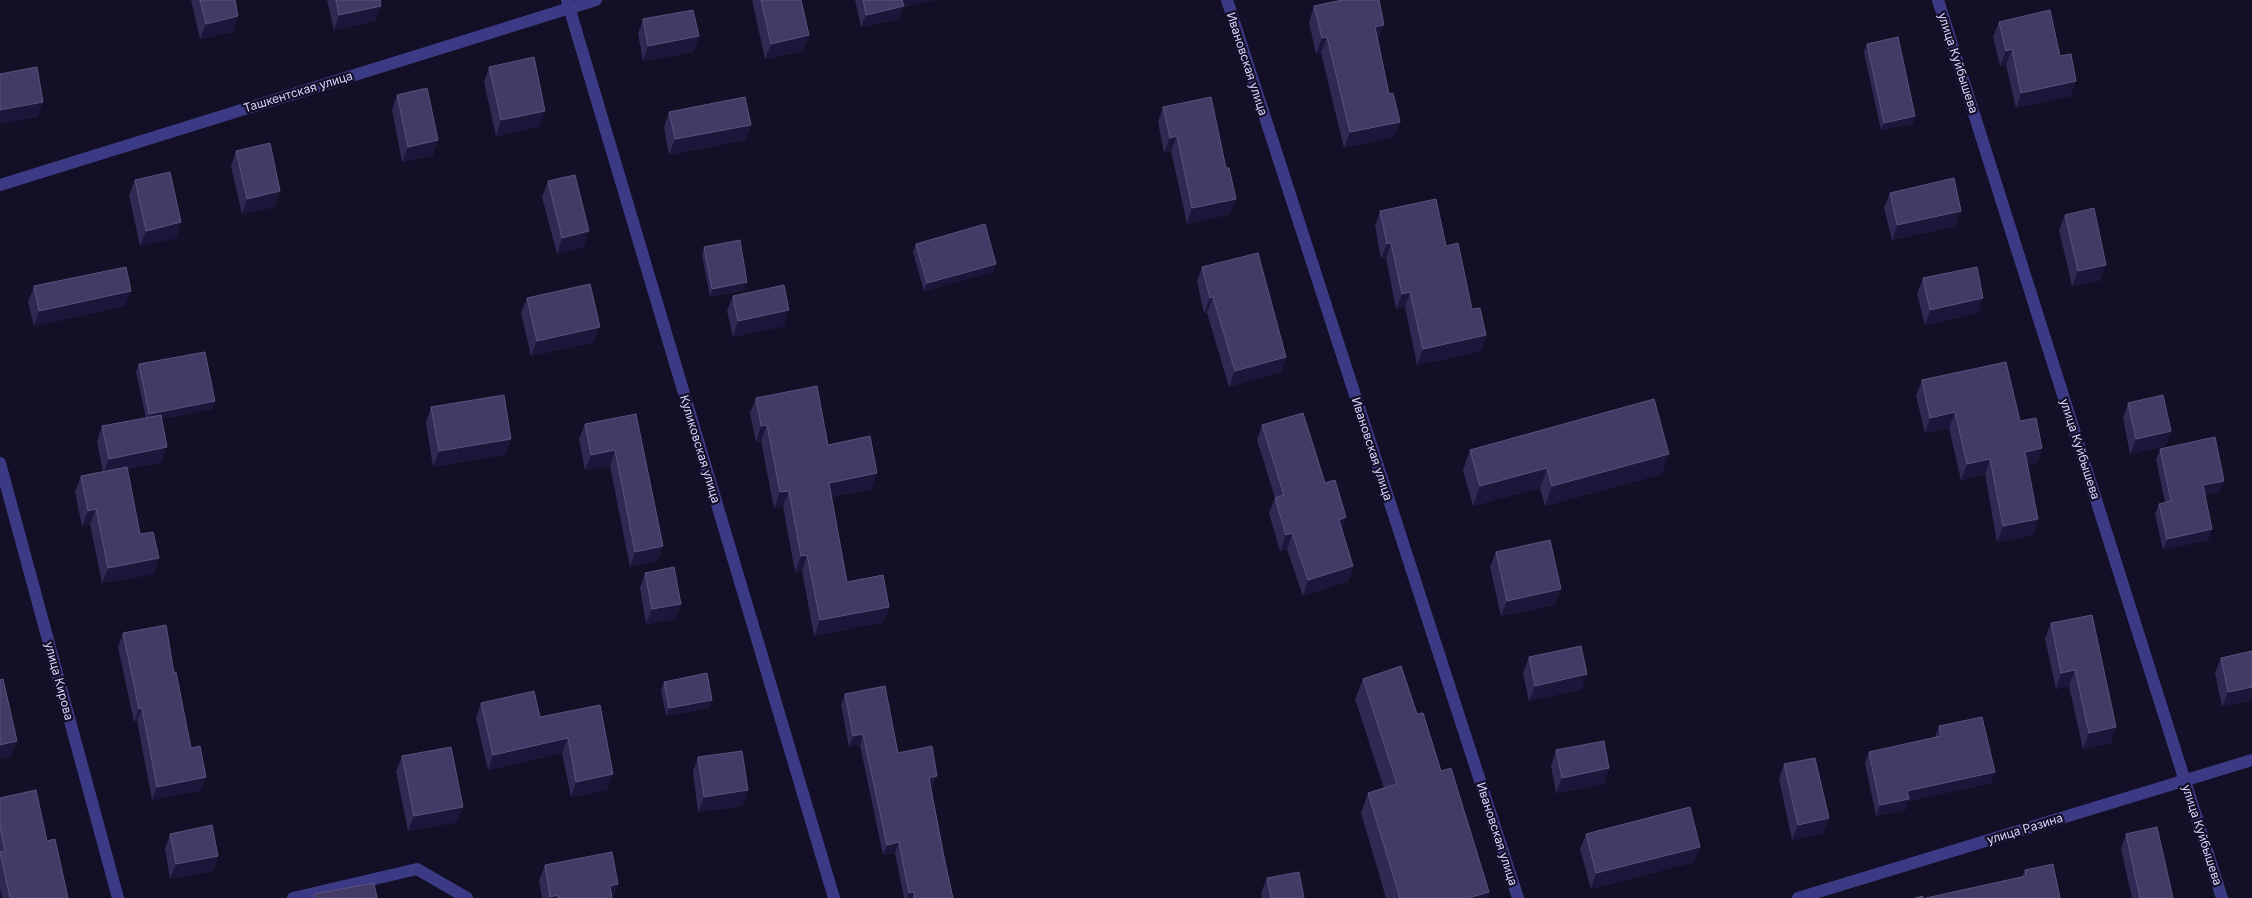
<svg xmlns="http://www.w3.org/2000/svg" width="2252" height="898" font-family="Inter,sans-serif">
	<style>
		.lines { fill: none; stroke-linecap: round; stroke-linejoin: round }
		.service { stroke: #3d3a85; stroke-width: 12 }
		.minor { stroke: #3d3a85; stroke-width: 12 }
		.wall { fill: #312854 }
		.shaded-wall { fill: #1d163a }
		.building { fill: #433a66; stroke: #5a527e }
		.labels { text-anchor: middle; stroke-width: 4.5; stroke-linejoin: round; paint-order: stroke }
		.street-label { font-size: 12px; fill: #d9d4ff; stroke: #130f26 }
	</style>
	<rect width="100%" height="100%" fill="#130f26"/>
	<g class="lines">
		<path class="service" d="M 293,898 L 417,869 L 467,898"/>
		<path class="minor" d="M 567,0 L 834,898
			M 1227,0 L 1518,898
			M 1938,0 L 2222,898
			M 0,185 L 596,0
			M 0,463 L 118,898
			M 1798,898 L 2252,760"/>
	</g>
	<path class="wall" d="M 191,0 L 235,0 L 238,16 L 233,32 L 200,39 Z
		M 327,0 L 380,0 L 381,6 L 375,21 L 334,30 Z
		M 752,0 L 801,0 L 809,35 L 803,51 L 765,59 Z
		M 855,0 L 935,0 L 903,7 L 899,19 L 861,27 Z
		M 1314,6 L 1378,40 L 1389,94 L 1400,122 L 1394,137 L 1344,148 L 1321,53 L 1316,54 L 1309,22 Z
		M 643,19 L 699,36 L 693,52 L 643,61 L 638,34 Z
		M 1999,22 L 2060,56 L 2071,96 L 2016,108 L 2006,65 L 2000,66 L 1993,37 Z
		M 1867,44 L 1913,124 L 1881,130 L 1864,52 Z
		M 489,67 L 540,126 L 496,136 L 484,82 Z
		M 397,95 L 438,140 L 432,156 L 402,162 L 392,110 Z
		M 1163,107 L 1230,214 L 1187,224 L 1171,151 L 1164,153 L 1158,122 Z
		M 669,112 L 751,125 L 745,140 L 669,155 L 664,127 Z
		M 236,151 L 280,191 L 274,207 L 242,214 L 231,166 Z
		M 135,180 L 181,222 L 176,238 L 140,246 L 129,195 Z
		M 548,181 L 584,247 L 557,254 L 542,197 Z
		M 1890,193 L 1956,226 L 1892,240 L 1884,208 Z
		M 1380,211 L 1446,246 L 1472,309 L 1481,351 L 1417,365 L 1405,307 L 1396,309 L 1386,258 L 1381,259 L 1375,226 Z
		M 2065,215 L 2101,280 L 2072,286 L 2059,230 Z
		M 916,244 L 993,272 L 924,291 L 913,252 Z
		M 704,247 L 745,290 L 710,297 L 702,255 Z
		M 1202,267 L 1286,357 L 1281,372 L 1229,387 L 1207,313 L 1204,313 L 1197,282 Z
		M 1923,278 L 1978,313 L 1925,325 L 1917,294 Z
		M 34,286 L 125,306 L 34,326 L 28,302 Z
		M 733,296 L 784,326 L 733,337 L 727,311 Z
		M 527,298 L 594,342 L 531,356 L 521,313 Z
		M 139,364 L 215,401 L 212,409 L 162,419 L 162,462 L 128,469 L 140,534 L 159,558 L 153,574 L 102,583 L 90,524 L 82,526 L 75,492 L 81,476 L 103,472 L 97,442 L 102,426 L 146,418 L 136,372 Z
		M 1922,380 L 2020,421 L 2042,448 L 2037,463 L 2027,465 L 2033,535 L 1997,542 L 1985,474 L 1961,480 L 1949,428 L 1925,433 L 1916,396 Z
		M 756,398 L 828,445 L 872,489 L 831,497 L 847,582 L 889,607 L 883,622 L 814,636 L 802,571 L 795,572 L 783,506 L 774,508 L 761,441 L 756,442 L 750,413 Z
		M 2128,403 L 2166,446 L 2130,454 L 2123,418 Z
		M 431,407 L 511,439 L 506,454 L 433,467 L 426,423 Z
		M 636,414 L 663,546 L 657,561 L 630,567 L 610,466 L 585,470 L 579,439 L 585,424 Z
		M 1262,425 L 1325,483 L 1346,517 L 1342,530 L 1353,566 L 1348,581 L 1303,596 L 1287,549 L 1280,551 L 1269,513 L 1275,498 L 1257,440 Z
		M 2160,449 L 2220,492 L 2205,495 L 2212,529 L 2208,540 L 2163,550 L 2155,514 L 2159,504 L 2165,502 L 2156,460 Z
		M 1470,450 L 1662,474 L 1545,506 L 1540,488 L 1473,506 L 1463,470 Z
		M 1496,552 L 1555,605 L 1501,616 L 1490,567 Z
		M 645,573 L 681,604 L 676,619 L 646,624 L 640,588 Z
		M 2051,623 L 2111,743 L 2083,749 L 2069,686 L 2056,689 L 2045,639 Z
		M 123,633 L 174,673 L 201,790 L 152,800 L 137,721 L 134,722 L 118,647 Z
		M 2252,651 L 2222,707 L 2215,673 L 2221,658 Z
		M 1529,657 L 1582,689 L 1529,701 L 1523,673 Z
		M 1363,679 L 1417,714 L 1441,771 L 1489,892 L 1487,898 L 1386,898 L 1361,813 L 1368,793 L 1384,788 L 1355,699 Z
		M 664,682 L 712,700 L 709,708 L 666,716 L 661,690 Z
		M 845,694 L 898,753 L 933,787 L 931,787 L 953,898 L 904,898 L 895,853 L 883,855 L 860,745 L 849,747 L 841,705 Z
		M 481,703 L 540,717 L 600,705 L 607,790 L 571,797 L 562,753 L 488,770 L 476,718 Z
		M 1939,726 L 1991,783 L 1909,801 L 1905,810 L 1876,816 L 1865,763 L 1869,752 L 1935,737 Z
		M 1556,750 L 1609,768 L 1604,784 L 1556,793 L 1551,766 Z
		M 402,756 L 457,822 L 408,831 L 396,772 Z
		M 698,757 L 748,790 L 742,806 L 698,812 L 693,772 Z
		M 1784,764 L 1829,818 L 1823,833 L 1792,840 L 1779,779 Z
		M 0,798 L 47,841 L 68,898 L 2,898 L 0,889 Z
		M 170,834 L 218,856 L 213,871 L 170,879 L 165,849 Z
		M 1586,834 L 1694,862 L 1591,889 L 1580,849 Z
		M 2126,834 L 2173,898 L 2132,898 L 2121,849 Z
		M 545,865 L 618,884 L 613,898 L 542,898 L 539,880 Z
		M 2025,870 L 2060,898 L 2022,877 Z
		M 1267,878 L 1304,898 L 1262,898 L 1261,893 Z"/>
	<path class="shaded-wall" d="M 900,0 L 935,0 L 903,7 L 899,19 L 861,27 L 866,15 Z
		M 381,6 L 375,21 L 334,30 L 339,15 Z
		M 238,16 L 233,32 L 200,39 L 206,24 Z
		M 1384,25 L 1378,40 L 1369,42 L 1375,27 Z
		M 809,35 L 803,51 L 765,59 L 771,44 Z
		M 699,36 L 693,52 L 643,61 L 648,46 Z
		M 1327,37 L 1321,53 L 1316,54 L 1322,38 Z
		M 2012,49 L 2006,65 L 2000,66 L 2006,51 Z
		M 2076,81 L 2071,96 L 2016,108 L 2021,93 Z
		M 43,102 L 38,117 L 0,124 L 0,110 Z
		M 545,111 L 540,126 L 496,136 L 501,120 Z
		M 1915,116 L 1913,124 L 1881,130 L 1884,123 Z
		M 1400,122 L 1394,137 L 1344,148 L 1350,132 Z
		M 751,125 L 745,140 L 669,155 L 675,139 Z
		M 1177,136 L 1171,151 L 1164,153 L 1170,138 Z
		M 438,140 L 432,156 L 402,162 L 408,147 Z
		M 280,191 L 274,207 L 242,214 L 247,199 Z
		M 1236,199 L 1230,214 L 1187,224 L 1192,208 Z
		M 1961,211 L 1956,226 L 1892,240 L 1897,225 Z
		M 181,222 L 176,238 L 140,246 L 146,231 Z
		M 589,231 L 584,247 L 557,254 L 562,238 Z
		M 1391,243 L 1386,258 L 1381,259 L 1387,244 Z
		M 996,264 L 993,272 L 924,291 L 927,283 Z
		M 2106,265 L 2101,280 L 2072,286 L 2078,271 Z
		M 747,282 L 745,290 L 710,297 L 712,289 Z
		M 131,291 L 125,306 L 34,326 L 39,311 Z
		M 1410,292 L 1405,307 L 1396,309 L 1402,294 Z
		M 1213,297 L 1207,313 L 1204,313 L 1210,298 Z
		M 1983,298 L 1978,313 L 1925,325 L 1930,310 Z
		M 789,310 L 784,326 L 733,337 L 738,321 Z
		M 600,327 L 594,342 L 531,356 L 537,341 Z
		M 1486,335 L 1481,351 L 1417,365 L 1423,349 Z
		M 1286,357 L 1281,372 L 1229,387 L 1235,371 Z
		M 215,401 L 212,409 L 146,422 L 149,414 Z
		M 1955,412 L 1949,428 L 1925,433 L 1930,418 Z
		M 767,425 L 761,441 L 756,442 L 761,426 Z
		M 2171,431 L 2166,446 L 2130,454 L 2136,439 Z
		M 511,439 L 506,454 L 433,467 L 439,451 Z
		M 167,447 L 162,462 L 103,474 L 109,459 Z
		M 2042,448 L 2037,463 L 2019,467 L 2025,452 Z
		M 615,450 L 610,466 L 585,470 L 591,455 Z
		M 1669,454 L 1662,474 L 1545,506 L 1552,486 Z
		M 1990,459 L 1985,474 L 1961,480 L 1967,464 Z
		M 1547,468 L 1540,488 L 1473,506 L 1480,486 Z
		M 877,473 L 872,489 L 823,498 L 829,483 Z
		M 2224,481 L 2220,492 L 2199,496 L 2203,485 Z
		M 789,491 L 783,506 L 774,508 L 780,492 Z
		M 96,509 L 90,524 L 82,526 L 88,511 Z
		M 1346,517 L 1341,533 L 1339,520 Z
		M 2038,519 L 2033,535 L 1997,542 L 2003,526 Z
		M 2212,529 L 2208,540 L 2163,550 L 2167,539 Z
		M 1292,533 L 1287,549 L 1280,551 L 1286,535 Z
		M 663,546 L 657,561 L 630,567 L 635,552 Z
		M 807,555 L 802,571 L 795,572 L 801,556 Z
		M 159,558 L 153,574 L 102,583 L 108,568 Z
		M 1353,566 L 1348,581 L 1303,596 L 1308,580 Z
		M 1561,589 L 1555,605 L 1501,616 L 1507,601 Z
		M 681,604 L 676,619 L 646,624 L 652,609 Z
		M 889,607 L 883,622 L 814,636 L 820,620 Z
		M 2075,670 L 2069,686 L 2056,689 L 2061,673 Z
		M 1587,674 L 1582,689 L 1529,701 L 1535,686 Z
		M 2252,687 L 2252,701 L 2222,707 L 2228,692 Z
		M 712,700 L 709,708 L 666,716 L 669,708 Z
		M 142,708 L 137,721 L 134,722 L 139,709 Z
		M 2116,727 L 2111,743 L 2083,749 L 2089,733 Z
		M 863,734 L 860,745 L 849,747 L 853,736 Z
		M 568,738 L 562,753 L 488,770 L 493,755 Z
		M 17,741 L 11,757 L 0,759 L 0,745 Z
		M 1609,768 L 1604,784 L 1556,793 L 1562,778 Z
		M 1995,772 L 1991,783 L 1909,801 L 1905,810 L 1876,816 L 1880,805 L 1907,791 Z
		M 613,774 L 607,790 L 571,797 L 576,782 Z
		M 937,776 L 933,787 L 925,788 L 929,778 Z
		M 206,777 L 201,790 L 152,800 L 157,787 Z
		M 748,790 L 742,806 L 698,812 L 704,797 Z
		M 463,807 L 457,822 L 408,831 L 414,816 Z
		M 1829,818 L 1823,833 L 1792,840 L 1798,825 Z
		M 899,842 L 895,853 L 883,855 L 887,845 Z
		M 1700,847 L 1694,862 L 1591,889 L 1596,873 Z
		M 218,856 L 213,871 L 170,879 L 176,864 Z
		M 618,884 L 613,898 L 605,898 L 610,886 Z
		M 914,892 L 912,898 L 907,898 L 909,893 Z
		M 1489,892 L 1487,898 L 1468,898 Z
		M 558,895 L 557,898 L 550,898 L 550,897 Z"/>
	<path class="building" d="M 200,0 L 235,0 L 238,16 L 206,24 Z
		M 336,0 L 380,0 L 381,6 L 339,15 Z
		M 761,0 L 801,0 L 809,35 L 771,44 Z
		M 863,0 L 902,0 L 904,6 L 866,15 Z
		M 1342,0 L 1379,0 L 1384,25 L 1375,27 L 1389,94 L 1393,93 L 1400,122 L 1350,132 L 1327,37 L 1322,38 L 1314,6 Z
		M 693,10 L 699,36 L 648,46 L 643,19 Z
		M 2050,10 L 2060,56 L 2071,54 L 2076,81 L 2021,93 L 2012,49 L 2006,51 L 1999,22 Z
		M 1898,37 L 1915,116 L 1884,123 L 1867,44 Z
		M 534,57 L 545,111 L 501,120 L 489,67 Z
		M 37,67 L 43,102 L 0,110 L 0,74 Z
		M 427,88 L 438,140 L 408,147 L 397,95 Z
		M 745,97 L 751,125 L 675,139 L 669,112 Z
		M 1211,97 L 1226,168 L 1229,168 L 1236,199 L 1192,208 L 1177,136 L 1170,138 L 1163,107 Z
		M 270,143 L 280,191 L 247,199 L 236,151 Z
		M 170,172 L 181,222 L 146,231 L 135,180 Z
		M 575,175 L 589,231 L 562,238 L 548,181 Z
		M 1954,178 L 1961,211 L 1897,225 L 1890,193 Z
		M 1436,199 L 1446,246 L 1458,243 L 1472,309 L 1480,308 L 1486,335 L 1423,349 L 1410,292 L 1402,294 L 1391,243 L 1387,244 L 1380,211 Z
		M 2094,208 L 2106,265 L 2078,271 L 2065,215 Z
		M 985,224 L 996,264 L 927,283 L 916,244 Z
		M 740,240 L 747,282 L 712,289 L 704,247 Z
		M 1258,253 L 1286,357 L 1235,371 L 1213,297 L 1210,298 L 1202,267 Z
		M 126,267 L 131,291 L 39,311 L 34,286 Z
		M 1977,267 L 1983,298 L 1930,310 L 1923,278 Z
		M 590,284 L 600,327 L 537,341 L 527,298 Z
		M 784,285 L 789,310 L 738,321 L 733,296 Z
		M 205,352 L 215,401 L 149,414 L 139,364 Z
		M 2006,362 L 2020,421 L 2036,418 L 2042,448 L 2025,452 L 2038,519 L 2003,526 L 1990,459 L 1967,464 L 1955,412 L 1930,418 L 1922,380 Z
		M 817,386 L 828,445 L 870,436 L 877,473 L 829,483 L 847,582 L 883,575 L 889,607 L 820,620 L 807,555 L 801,556 L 789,491 L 780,492 L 767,425 L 761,426 L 756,398 Z
		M 504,395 L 511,439 L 439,451 L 431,407 Z
		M 2163,395 L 2171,431 L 2136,439 L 2128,403 Z
		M 1654,399 L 1669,454 L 1552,486 L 1547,468 L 1480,486 L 1470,450 Z
		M 1303,413 L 1325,483 L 1335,480 L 1346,517 L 1339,520 L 1353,566 L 1308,580 L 1292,533 L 1286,535 L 1275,498 L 1284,495 L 1262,425 Z
		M 636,414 L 663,546 L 635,552 L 615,450 L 591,455 L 585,424 Z
		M 161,415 L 167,447 L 109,459 L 102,426 Z
		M 2215,437 L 2224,481 L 2203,485 L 2212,529 L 2167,539 L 2159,504 L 2171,501 L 2160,449 Z
		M 127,467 L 140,534 L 153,532 L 159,558 L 108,568 L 96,509 L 88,511 L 81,476 Z
		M 1550,540 L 1561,589 L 1507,601 L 1496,552 Z
		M 674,567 L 681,604 L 652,609 L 645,573 Z
		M 2092,615 L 2116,727 L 2089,733 L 2075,670 L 2061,673 L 2051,623 Z
		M 166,625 L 174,673 L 176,672 L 191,748 L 200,746 L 206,777 L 157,787 L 142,708 L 139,709 L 123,633 Z
		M 1581,646 L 1587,674 L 1535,686 L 1529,657 Z
		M 2252,651 L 2252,687 L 2228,692 L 2221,658 Z
		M 1401,666 L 1417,714 L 1423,713 L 1441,771 L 1451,768 L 1489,892 L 1468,898 L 1400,898 L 1368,793 L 1397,784 L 1363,679 Z
		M 707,673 L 712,700 L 669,708 L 664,682 Z
		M 3,679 L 17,741 L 0,745 L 0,680 Z
		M 885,686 L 898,753 L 932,746 L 937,776 L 929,778 L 944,858 L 953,898 L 915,898 L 914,892 L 909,893 L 899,842 L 887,845 L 863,734 L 853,736 L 845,694 Z
		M 534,691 L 540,717 L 600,705 L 613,774 L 576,782 L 568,738 L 493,755 L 481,703 Z
		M 1982,717 L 1995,772 L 1907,791 L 1909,799 L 1880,805 L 1869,752 L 1941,736 L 1939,726 Z
		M 1604,741 L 1609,768 L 1562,778 L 1556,750 Z
		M 451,747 L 463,807 L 414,816 L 402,756 Z
		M 742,751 L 748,790 L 704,797 L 698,757 Z
		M 1815,758 L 1829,818 L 1798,825 L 1784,764 Z
		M 36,790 L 47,841 L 55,839 L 68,898 L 10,898 L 0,852 L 5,851 L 0,827 L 0,798 Z
		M 1690,807 L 1700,847 L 1596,873 L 1586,834 Z
		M 212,825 L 218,856 L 176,864 L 170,834 Z
		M 2157,827 L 2173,898 L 2140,898 L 2126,834 Z
		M 612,852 L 618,884 L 610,886 L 612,898 L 558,898 L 558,895 L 550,897 L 545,865 Z
		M 2053,864 L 2060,898 L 1926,898 L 2026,876 L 2025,870 Z
		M 1299,872 L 1304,898 L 1271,898 L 1267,878 Z
		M 374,883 L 377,898 L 315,898 L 314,894 Z
		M 1923,896 L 1923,898 L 1915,898 Z"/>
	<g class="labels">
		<g class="street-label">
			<text transform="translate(1958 63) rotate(72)" y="4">улица Куйбышева</text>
			<text transform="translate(1247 64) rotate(72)" y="4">Ивановская улица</text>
			<text transform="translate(298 92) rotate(-17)" y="4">Ташкентская улица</text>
			<text transform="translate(700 449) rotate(73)" y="4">Куликовская улица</text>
			<text transform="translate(1372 449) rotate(72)" y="4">Ивановская улица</text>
			<text transform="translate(2080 449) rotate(72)" y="4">улица Куйбышева</text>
			<text transform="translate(59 681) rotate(75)" y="4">улица Кирова</text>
			<text transform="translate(2025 829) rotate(-17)" y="4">улица Разина</text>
			<text transform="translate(1497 834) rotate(72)" y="4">Ивановская улица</text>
			<text transform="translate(2202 835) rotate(72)" y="4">улица Куйбышева</text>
		</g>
	</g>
</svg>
